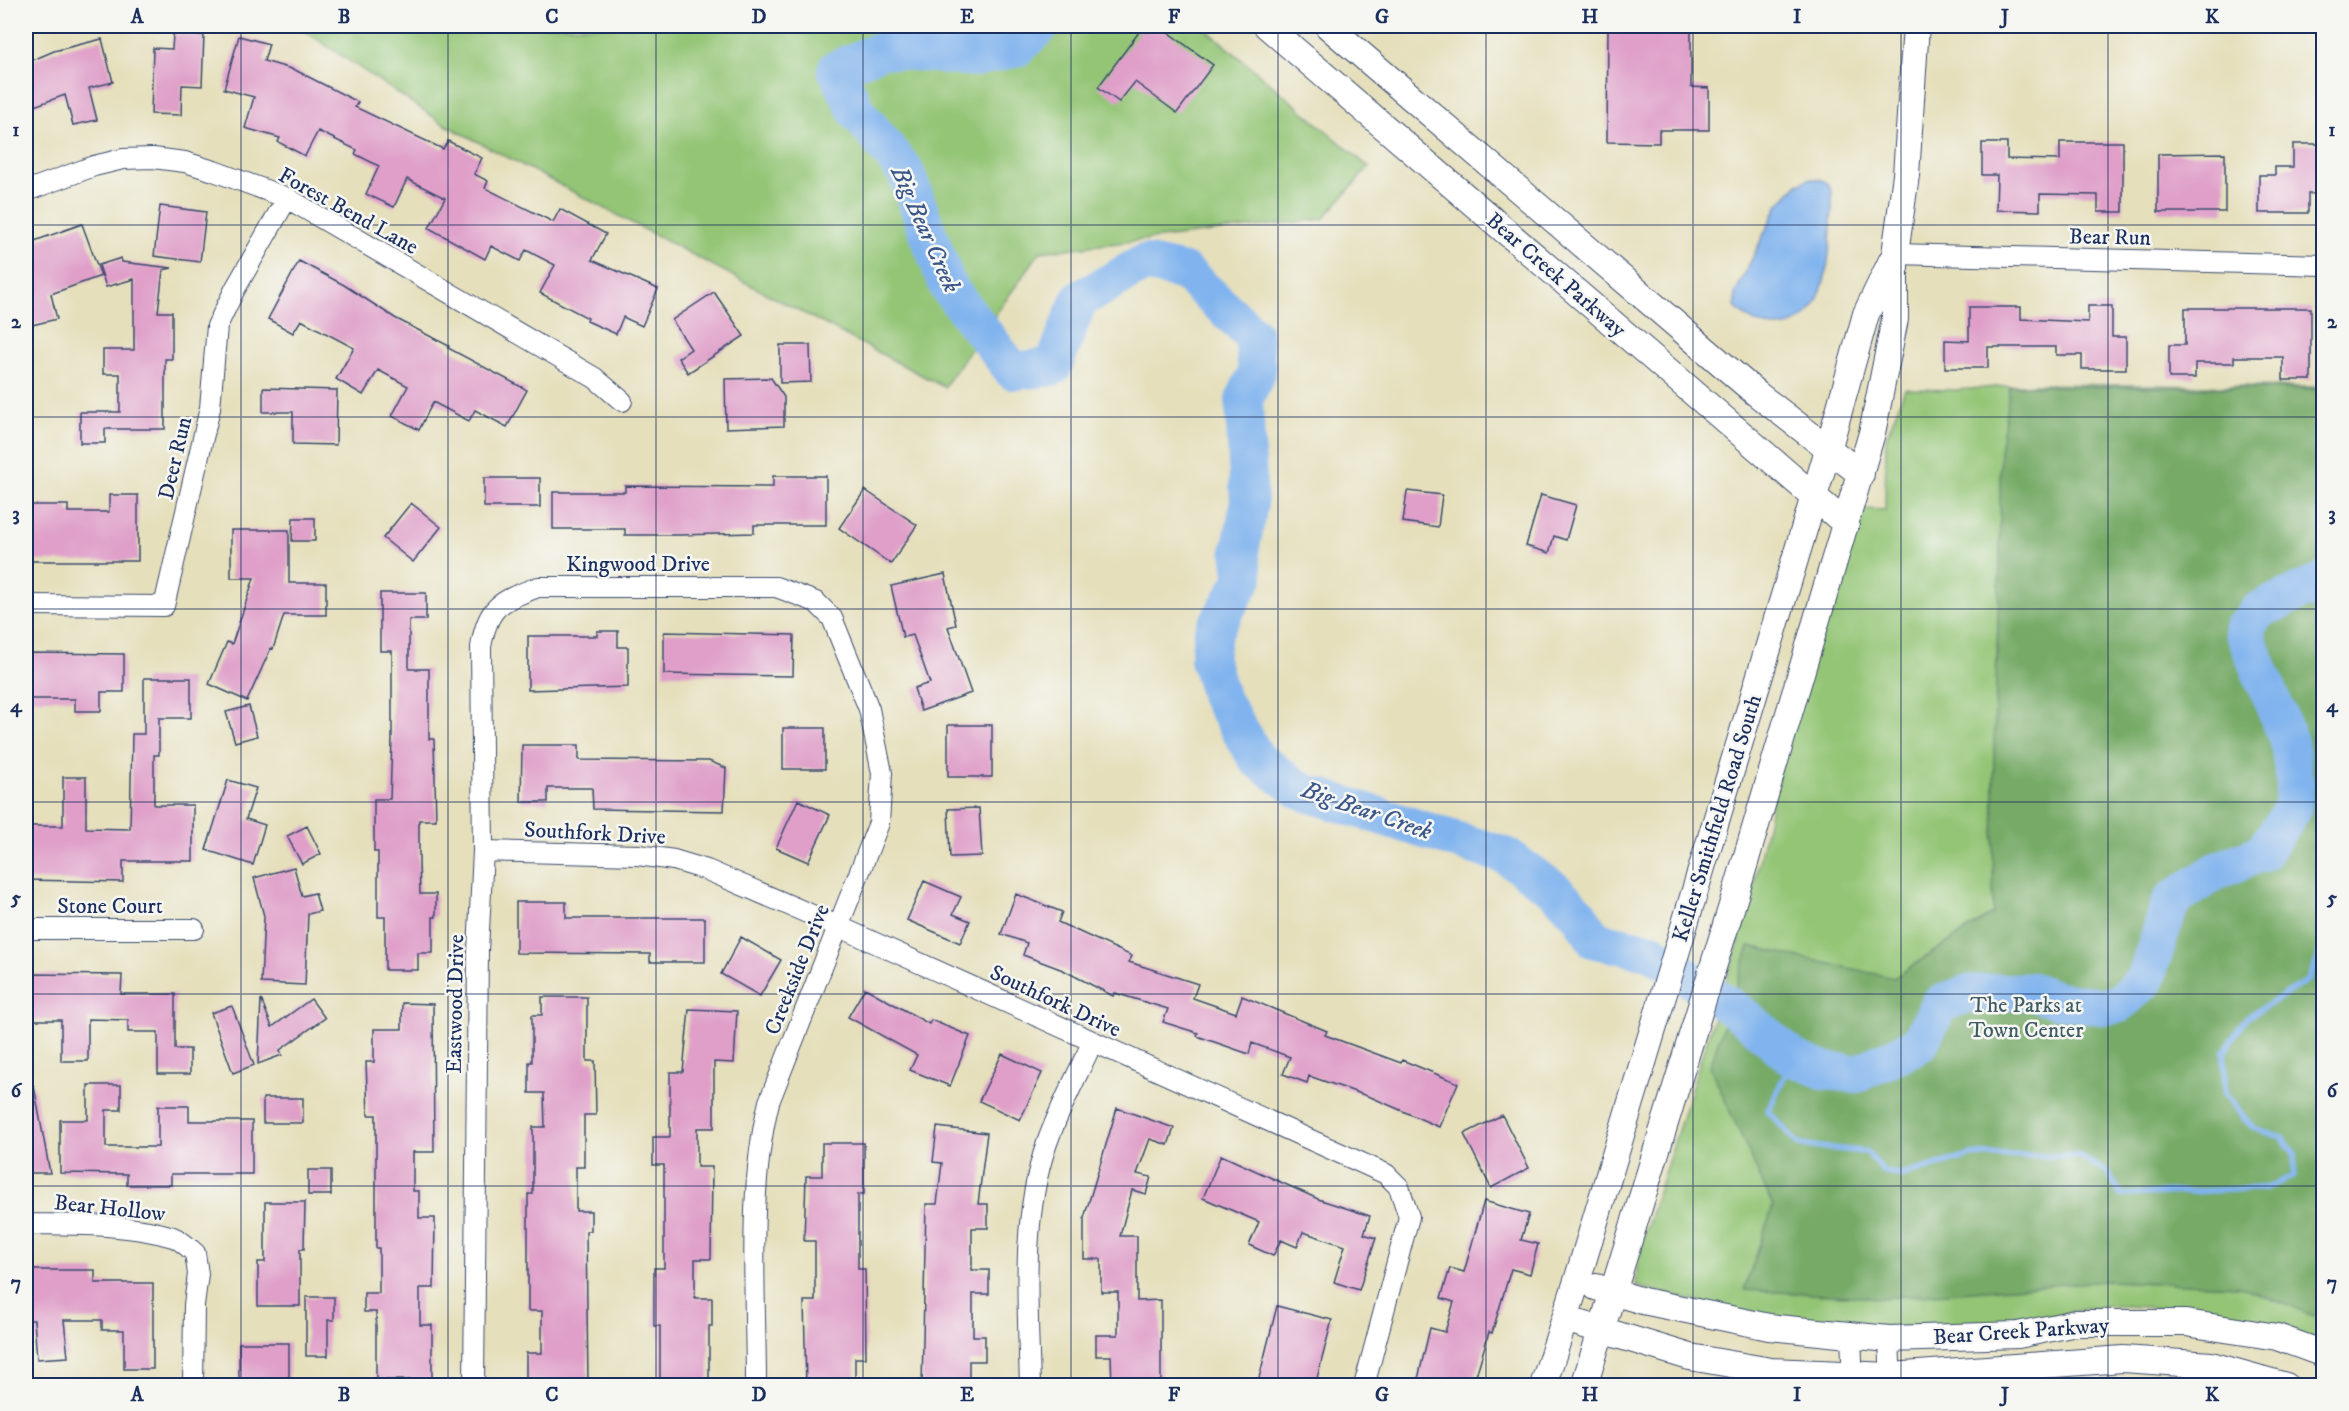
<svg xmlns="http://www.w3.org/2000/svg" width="2349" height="1411" font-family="'IM FELL DW Pica',serif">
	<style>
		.green { fill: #93c575; stroke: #577a6a; stroke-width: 1.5 }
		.forest { fill: #76aa66; stroke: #486c62; stroke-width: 1.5 }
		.water { fill: #81b4ee; stroke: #4e72a6; stroke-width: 1.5 }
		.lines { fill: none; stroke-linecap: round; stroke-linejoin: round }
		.stream { stroke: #81b4ee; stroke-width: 6 }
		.river { stroke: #81b4ee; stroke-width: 38 }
		.building { fill: #df9fc9 }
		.minor-casing { stroke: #39496c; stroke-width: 22 }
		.major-casing { stroke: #39496c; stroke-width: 28 }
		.minor { stroke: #fff; stroke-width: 20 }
		.major { stroke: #fff; stroke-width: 26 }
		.grid { fill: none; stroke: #1b2f5e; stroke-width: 1.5; stroke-opacity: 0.55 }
		.labels { text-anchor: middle; stroke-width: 5; stroke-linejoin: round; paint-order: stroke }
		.street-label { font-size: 22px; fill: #1b2f5e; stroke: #f6f6f2 }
		.park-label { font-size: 22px; fill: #3f5c65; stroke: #f6f6f2 }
		.water-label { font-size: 24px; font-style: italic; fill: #3a5789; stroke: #f6f6f2 }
		.neatline { fill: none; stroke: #1b2f5e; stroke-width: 2 }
		.grid-label { font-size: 20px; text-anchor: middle; font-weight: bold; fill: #1b2f5e }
	</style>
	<rect width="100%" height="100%" fill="#f6f6f2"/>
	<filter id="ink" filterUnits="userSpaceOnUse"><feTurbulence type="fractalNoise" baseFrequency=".0167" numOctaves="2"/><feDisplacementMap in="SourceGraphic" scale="12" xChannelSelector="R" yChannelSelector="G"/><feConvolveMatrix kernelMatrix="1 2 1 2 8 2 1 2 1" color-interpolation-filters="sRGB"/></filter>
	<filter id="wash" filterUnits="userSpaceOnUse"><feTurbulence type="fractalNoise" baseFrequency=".008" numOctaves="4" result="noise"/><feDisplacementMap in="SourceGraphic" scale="24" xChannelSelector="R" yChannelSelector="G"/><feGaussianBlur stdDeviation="1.35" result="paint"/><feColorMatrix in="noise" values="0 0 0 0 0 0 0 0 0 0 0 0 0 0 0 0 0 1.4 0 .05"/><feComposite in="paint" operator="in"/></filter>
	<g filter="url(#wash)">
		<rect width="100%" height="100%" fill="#e5dfbb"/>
		<path class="green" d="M 297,26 L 1202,26 L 1369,167 L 1323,219 L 1040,252 L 944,387 L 444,124 Z
			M 2036,384 L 2323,387 L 2323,1345 C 2257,1328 2193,1308 2124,1306 C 2082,1305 2048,1321 2008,1324 C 1938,1329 1842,1328 1773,1318 C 1726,1310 1681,1298 1636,1286 L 1638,1255 L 1748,912 L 1797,688 L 1845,508 L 1885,510 L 1886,438 L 1905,389 L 1956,390 Z"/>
		<path class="forest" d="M 2010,386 L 2323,389 L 2323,1320 L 2240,1286 L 2105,1281 L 1881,1298 L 1744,1290 L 1773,1206 L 1710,1067 L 1749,946 L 1894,978 L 1993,913 L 1994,745 L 2000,557 L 2000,452 Z"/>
		<path class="water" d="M 1809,179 C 1817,179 1826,179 1830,187 C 1835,197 1831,214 1831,224 C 1830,260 1825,328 1776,327 C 1760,327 1746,318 1735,307 L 1735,294 L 1778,205 L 1798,184 Z"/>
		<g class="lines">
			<path class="stream" d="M 1793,1058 L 1768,1111 L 1799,1145 L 1867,1152 L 1884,1172 L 1902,1175 L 1973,1155 L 2079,1156 L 2108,1173 L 2121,1195 L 2265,1188 L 2294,1176 L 2295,1154 L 2282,1137 L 2253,1128 L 2225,1094 L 2224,1052 L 2246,1018 L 2308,980 L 2317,961 L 2324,941"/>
			<path class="river" d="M 1040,26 L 1017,48 L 975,58 L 884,49 L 836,69 L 857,112 L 905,171 L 948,287 L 1013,371 L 1053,367 L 1079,300 L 1144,263 L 1185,272 L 1253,335 L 1257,372 L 1244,400 L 1249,504 L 1240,552 L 1244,578 L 1213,632 L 1209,659 L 1220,697 L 1257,759 L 1301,791 L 1506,856 L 1556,891 L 1579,915 L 1595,940 L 1652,952 L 1749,1020 L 1793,1058 L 1825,1071 L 1857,1074 L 1919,1044 L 1940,1004 L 1966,994 L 2032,991 L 2057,1000 L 2101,1006 L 2119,1004 L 2145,980 L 2171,901 L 2217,871 L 2263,852 L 2292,810 L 2295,785 L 2289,742 L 2243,629 L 2259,610 L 2324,581"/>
		</g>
		<g id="blocks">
			<path class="building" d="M 1153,26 L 1159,26 L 1213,65 L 1177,113 L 1135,82 L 1119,102 L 1098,87 L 1142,28 L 1148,32 Z
				M 1608,26 L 1691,26 L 1691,87 L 1709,88 L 1709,130 L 1659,130 L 1659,143 L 1607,142 Z
				M 173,34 L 204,35 L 202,86 L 182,85 L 181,115 L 151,114 L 153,48 L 172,49 Z
				M 239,36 L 269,44 L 264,61 L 295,70 L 358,102 L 355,107 L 443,149 L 448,141 L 482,158 L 474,174 L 488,181 L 485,188 L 553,222 L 560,209 L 606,234 L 592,260 L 658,289 L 642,326 L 623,317 L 616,334 L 587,321 L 588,318 L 540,293 L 555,265 L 526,250 L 520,261 L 491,246 L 485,259 L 429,228 L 445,198 L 407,179 L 394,207 L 366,194 L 379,166 L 355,154 L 357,150 L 318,131 L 305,156 L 278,142 L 280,138 L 245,128 L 254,97 L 224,89 Z
				M 102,39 L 113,82 L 89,88 L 97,120 L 73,125 L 65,95 L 26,109 L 26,63 L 54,51 Z
				M 2060,142 L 2123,142 L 2123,212 L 2098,212 L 2098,195 L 2040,194 L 2040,211 L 1996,210 L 1997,175 L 1982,175 L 1982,143 L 2007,143 L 2007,159 L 2060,160 Z
				M 2293,144 L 2324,144 L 2324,194 L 2308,194 L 2308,213 L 2259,213 L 2259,175 L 2275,175 L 2275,167 L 2293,167 Z
				M 2225,153 L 2225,212 L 2158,212 L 2158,154 Z
				M 160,206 L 206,212 L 200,262 L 154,256 Z
				M 82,224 L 101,276 L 51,294 L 57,319 L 32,325 L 26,295 L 26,244 Z
				M 121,258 L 122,262 L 172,268 L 163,270 L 158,312 L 172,312 L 172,359 L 165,359 L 165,429 L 105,429 L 105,443 L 80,443 L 80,412 L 120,412 L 120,374 L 103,374 L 103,350 L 134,350 L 134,279 L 106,287 L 99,265 Z
				M 299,261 L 344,285 L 395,318 L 449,346 L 448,348 L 527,390 L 507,427 L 475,410 L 469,421 L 433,402 L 419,430 L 392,416 L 408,386 L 378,370 L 363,395 L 336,379 L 354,348 L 301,320 L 293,333 L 268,319 Z
				M 714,292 L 744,336 L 688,373 L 678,358 L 691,349 L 672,320 Z
				M 2088,306 L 2112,306 L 2112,337 L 2126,337 L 2126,369 L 2082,369 L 2082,355 L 2056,355 L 2056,347 L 1988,347 L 1988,368 L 1945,368 L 1945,340 L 1969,341 L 1969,307 L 2021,307 L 2021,319 L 2088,322 Z
				M 2185,308 L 2311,308 L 2311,380 L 2283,380 L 2283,357 L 2234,357 L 2234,363 L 2195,363 L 2195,378 L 2169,378 L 2169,345 L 2185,345 Z
				M 780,345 L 810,345 L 811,382 L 780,383 Z
				M 771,378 L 784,397 L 784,426 L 726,428 L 725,379 Z
				M 263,388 L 337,390 L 336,445 L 293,444 L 293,412 L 263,412 Z
				M 773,476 L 826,476 L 826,525 L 754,525 L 754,533 L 680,535 L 625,535 L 625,529 L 553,529 L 553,492 L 625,492 L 625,486 L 773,487 Z
				M 484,478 L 540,478 L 540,507 L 484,507 Z
				M 865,490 L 917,525 L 891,564 L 839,528 Z
				M 1407,491 L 1442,495 L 1438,527 L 1403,522 Z
				M 109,495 L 138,495 L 138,561 L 26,561 L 26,505 L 68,505 L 68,512 L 109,512 Z
				M 1541,495 L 1576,505 L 1566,540 L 1554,536 L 1549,553 L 1526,546 Z
				M 411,503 L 441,527 L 413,562 L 383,538 Z
				M 293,518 L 315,518 L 315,541 L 292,541 Z
				M 231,530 L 289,530 L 289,583 L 326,583 L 326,615 L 284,615 L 273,649 L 271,648 L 247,701 L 209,684 L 227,642 L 232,644 L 254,578 L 231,578 Z
				M 945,574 L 956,625 L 948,627 L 971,693 L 921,711 L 914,688 L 930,683 L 913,635 L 903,637 L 891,586 Z
				M 380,593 L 426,593 L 426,620 L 409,620 L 409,669 L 429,669 L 429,739 L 434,739 L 436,820 L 419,820 L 419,862 L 420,894 L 436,894 L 436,917 L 433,917 L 433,953 L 418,953 L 418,970 L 385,970 L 385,917 L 378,917 L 378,852 L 374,852 L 374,799 L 390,799 L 392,739 L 392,651 L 380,651 Z
				M 597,631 L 618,631 L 618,647 L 628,647 L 628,687 L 528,690 L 528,636 L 597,636 Z
				M 664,632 L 794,635 L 793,676 L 664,674 Z
				M 26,653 L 124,654 L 124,692 L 101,692 L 101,711 L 75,711 L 75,699 L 26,699 Z
				M 144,678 L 191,678 L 191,718 L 159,718 L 159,755 L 154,755 L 154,805 L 193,805 L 193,861 L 123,861 L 123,882 L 26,880 L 26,826 L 63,826 L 63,777 L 86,777 L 86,828 L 130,829 L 132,734 L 144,734 Z
				M 249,706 L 257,736 L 235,742 L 226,712 Z
				M 948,725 L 992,725 L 992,777 L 948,777 Z
				M 783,728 L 825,728 L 825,769 L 783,769 Z
				M 522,745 L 579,745 L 579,760 L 709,761 L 726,768 L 724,811 L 593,809 L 592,788 L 548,788 L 548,802 L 521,802 Z
				M 228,780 L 256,788 L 246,819 L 265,825 L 253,865 L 206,850 Z
				M 798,800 L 830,815 L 808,862 L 776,848 Z
				M 979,808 L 982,856 L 950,857 L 948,809 Z
				M 307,826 L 321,854 L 302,864 L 287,836 Z
				M 294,867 L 302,896 L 315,893 L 320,911 L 308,914 L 305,985 L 261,983 L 264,916 L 254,878 Z
				M 924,881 L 961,897 L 953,914 L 970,921 L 960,943 L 907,920 Z
				M 1016,894 L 1062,912 L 1058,922 L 1132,956 L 1129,962 L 1198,984 L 1193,998 L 1236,1013 L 1242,996 L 1327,1031 L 1325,1035 L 1401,1063 L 1402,1060 L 1458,1083 L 1439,1127 L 1373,1098 L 1309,1076 L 1307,1083 L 1283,1074 L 1290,1057 L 1252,1043 L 1249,1054 L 1197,1036 L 1198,1033 L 1163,1022 L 1168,1009 L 1115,993 L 1113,996 L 1063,970 L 1023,955 L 1027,943 L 1001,934 Z
				M 516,902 L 566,902 L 566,918 L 705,918 L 705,962 L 650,962 L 650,954 L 516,953 Z
				M 741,937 L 781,960 L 760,996 L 721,974 Z
				M 26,974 L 122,975 L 121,994 L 175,994 L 175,1049 L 190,1049 L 190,1074 L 158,1074 L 158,1032 L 128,1032 L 128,1020 L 88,1019 L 88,1061 L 61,1061 L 61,1020 L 26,1020 Z
				M 865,988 L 929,1024 L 931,1020 L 970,1036 L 950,1086 L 910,1070 L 917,1055 L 848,1017 Z
				M 542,997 L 587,997 L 587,1061 L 595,1061 L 596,1115 L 584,1115 L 584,1167 L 576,1167 L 576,1211 L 591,1211 L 591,1231 L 586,1231 L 588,1381 L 526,1381 L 526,1353 L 542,1353 L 542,1311 L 528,1311 L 528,1194 L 533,1194 L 533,1127 L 545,1127 L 544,1093 L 529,1093 L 529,1062 L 532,1062 L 532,1015 L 542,1015 Z
				M 261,999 L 272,1027 L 311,999 L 325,1018 L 280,1050 L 282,1055 L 258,1064 Z
				M 402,1003 L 433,1004 L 434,1152 L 413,1152 L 413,1191 L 419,1191 L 419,1218 L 435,1218 L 434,1288 L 420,1288 L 420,1325 L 432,1325 L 432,1380 L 376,1380 L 376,1312 L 364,1312 L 364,1293 L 379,1293 L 379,1248 L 376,1248 L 376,1115 L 368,1115 L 366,1062 L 374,1062 L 374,1029 L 402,1029 Z
				M 232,1006 L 254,1065 L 233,1073 L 211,1013 Z
				M 689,1009 L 737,1011 L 734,1063 L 714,1062 L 714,1128 L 697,1128 L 697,1167 L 712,1167 L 711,1259 L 695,1259 L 695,1298 L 712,1298 L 712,1326 L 709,1326 L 709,1386 L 660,1386 L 660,1326 L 654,1326 L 654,1268 L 664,1268 L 664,1165 L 653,1165 L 653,1137 L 670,1137 L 670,1072 L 683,1072 Z
				M 1002,1054 L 1042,1073 L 1020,1120 L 979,1101 Z
				M 88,1085 L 121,1085 L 121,1110 L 106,1110 L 106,1147 L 158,1147 L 158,1106 L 189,1106 L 189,1121 L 252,1121 L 252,1174 L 171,1174 L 171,1185 L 127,1185 L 127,1174 L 60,1173 L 60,1120 L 88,1120 Z
				M 26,1086 L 34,1086 L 50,1173 L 26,1173 Z
				M 263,1098 L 303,1098 L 303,1123 L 263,1123 Z
				M 1117,1108 L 1174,1128 L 1168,1145 L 1150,1139 L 1137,1174 L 1151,1177 L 1146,1194 L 1132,1190 L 1120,1236 L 1137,1236 L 1137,1301 L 1161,1300 L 1161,1386 L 1112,1386 L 1111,1356 L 1096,1356 L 1096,1335 L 1118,1335 L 1118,1292 L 1101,1292 L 1101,1259 L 1084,1259 L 1084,1218 Z
				M 1502,1115 L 1529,1168 L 1491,1188 L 1464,1134 Z
				M 937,1127 L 987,1133 L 978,1204 L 988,1204 L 988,1228 L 972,1228 L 972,1270 L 989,1270 L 989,1294 L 973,1294 L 973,1336 L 985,1336 L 985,1361 L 969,1361 L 969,1386 L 922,1386 L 926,1204 L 937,1204 L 942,1163 L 933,1162 Z
				M 822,1143 L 864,1143 L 864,1194 L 858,1194 L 858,1269 L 865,1269 L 866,1358 L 855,1358 L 855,1386 L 806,1386 L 804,1301 L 815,1301 L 815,1241 L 804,1241 L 806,1176 L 822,1176 Z
				M 1221,1155 L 1318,1199 L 1370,1216 L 1364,1234 L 1376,1238 L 1359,1290 L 1334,1282 L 1345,1246 L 1303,1232 L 1297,1247 L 1281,1240 L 1273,1256 L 1249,1245 L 1259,1222 L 1203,1198 Z
				M 308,1170 L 331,1170 L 331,1195 L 308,1195 Z
				M 1484,1201 L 1529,1214 L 1521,1240 L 1538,1244 L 1530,1274 L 1511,1269 L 1492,1333 L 1489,1332 L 1473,1386 L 1417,1383 L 1430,1328 L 1445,1332 L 1454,1302 L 1441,1298 L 1450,1268 L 1464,1272 Z
				M 265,1202 L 305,1202 L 304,1249 L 300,1249 L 300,1306 L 258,1306 L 258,1262 L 265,1262 Z
				M 26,1270 L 95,1270 L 95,1283 L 153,1283 L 153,1369 L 124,1369 L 124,1330 L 102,1330 L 102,1320 L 64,1320 L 68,1357 L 37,1359 L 34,1320 L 26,1320 Z
				M 306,1297 L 334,1297 L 334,1320 L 328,1320 L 328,1356 L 306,1356 Z
				M 1277,1306 L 1332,1320 L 1315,1386 L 1257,1386 Z
				M 239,1343 L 289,1343 L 289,1383 L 239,1383 Z"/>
		</g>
	</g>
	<g filter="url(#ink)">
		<use href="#blocks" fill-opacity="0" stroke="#39496c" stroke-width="1.5"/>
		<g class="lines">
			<g class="minor-casing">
				<path id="minor" d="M 26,191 L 94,166 L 123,159 L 153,158 L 185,162 L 214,171 L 287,198 L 595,378 L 622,401
					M 1895,254 L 2324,265
					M 26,605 L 164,606 L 210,408 L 217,326 L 235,289 L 287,198
					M 483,851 L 638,855 L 674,860 L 707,870 L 840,927 L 1386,1174 L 1399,1187 L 1409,1217 L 1364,1386
					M 26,929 L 194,929
					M 26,1224 C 71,1225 129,1223 173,1237 C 181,1240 189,1248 195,1253 L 198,1274 L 194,1305 L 193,1386
					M 1851,1334 L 1853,1386
					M 1889,1339 L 1891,1386
					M 474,1386 L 478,951 L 483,851 L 481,647 C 488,605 501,601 538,587 L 776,587 L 816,602 L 832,618 L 869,709 L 882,773 L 879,823 L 769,1102 C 747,1191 756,1293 756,1386
					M 1030,1386 C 1028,1307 1020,1219 1047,1143 C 1059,1109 1077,1076 1092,1043"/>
			</g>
			<g class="major-casing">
				<path id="major" d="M 1267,26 L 1846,524
					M 1328,26 L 1757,394 L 1861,474
					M 1596,1287 L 1643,1301 L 1769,1327 L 1889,1339 L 2018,1335 L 2076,1323 L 2186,1323 L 2277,1337 L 2324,1354
					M 1565,1319 L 1690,1357 L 1771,1371 L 1891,1376 L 2123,1359 L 2211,1365 L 2286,1386
					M 1543,1386 L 1577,1281 L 1828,450 L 1866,314 L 1892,260
					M 1584,1386 L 1738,886 L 1872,433 L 1895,319 L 1895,254 L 1906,175 L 1916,26"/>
			</g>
			<use href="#minor" class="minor"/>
			<use href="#major" class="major"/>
		</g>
	</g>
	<path class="grid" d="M 241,26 L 241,1386M 448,26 L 448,1386M 656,26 L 656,1386M 863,26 L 863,1386M 1071,26 L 1071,1386M 1278,26 L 1278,1386M 1486,26 L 1486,1386M 1693,26 L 1693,1386M 1901,26 L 1901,1386M 2108,26 L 2108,1386M 26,225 L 2324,225M 26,417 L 2324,417M 26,609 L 2324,609M 26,802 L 2324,802M 26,994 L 2324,994M 26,1186 L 2324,1186"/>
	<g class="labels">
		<g class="street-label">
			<text transform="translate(349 210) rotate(29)" y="8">Forest Bend Lane</text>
			<text transform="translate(2110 236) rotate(1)" y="8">Bear Run</text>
			<text transform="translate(1557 274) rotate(41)" y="8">Bear Creek Parkway</text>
			<text transform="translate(174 458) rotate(-77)" y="8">Deer Run</text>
			<text x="638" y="571">Kingwood Drive</text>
			<text transform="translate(1716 818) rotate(-73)" y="8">Keller Smithfield Road South</text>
			<text transform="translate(595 832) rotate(3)" y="8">Southfork Drive</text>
			<text x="110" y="913">Stone Court</text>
			<text transform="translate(796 969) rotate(-68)" y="8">Creekside Drive</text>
			<text transform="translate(1056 1000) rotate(25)" y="8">Southfork Drive</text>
			<text transform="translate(454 1004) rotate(-89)" y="8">Eastwood Drive</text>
			<text transform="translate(110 1207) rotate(6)" y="8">Bear Hollow</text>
			<text transform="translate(2021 1330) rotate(-4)" y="8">Bear Creek Parkway</text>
		</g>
		<g class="park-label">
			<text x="2026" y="1012">The Parks at<tspan x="2026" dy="25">Town Center</tspan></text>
		</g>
		<g class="water-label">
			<text transform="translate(926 229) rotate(66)" y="8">Big Bear Creek</text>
			<text transform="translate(1367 810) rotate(19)" y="8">Big Bear Creek</text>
		</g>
	</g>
	<rect width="2349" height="1411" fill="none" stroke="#f6f6f2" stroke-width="66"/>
	<rect x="33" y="33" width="2283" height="1345" class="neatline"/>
	<g class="grid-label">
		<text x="137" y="23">A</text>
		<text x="344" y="23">B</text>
		<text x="552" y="23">C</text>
		<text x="759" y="23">D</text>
		<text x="967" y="23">E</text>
		<text x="1174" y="23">F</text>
		<text x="1382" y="23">G</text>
		<text x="1590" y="23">H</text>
		<text x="1797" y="23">I</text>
		<text x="2005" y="23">J</text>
		<text x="2212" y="23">K</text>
		<text x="16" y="136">1</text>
		<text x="2332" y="136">1</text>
		<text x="16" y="328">2</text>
		<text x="2332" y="328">2</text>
		<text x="16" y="520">3</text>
		<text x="2332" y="520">3</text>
		<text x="16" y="712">4</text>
		<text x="2332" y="712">4</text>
		<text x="16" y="904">5</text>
		<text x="2332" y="904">5</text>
		<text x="16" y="1097">6</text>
		<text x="2332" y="1097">6</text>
		<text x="16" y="1289">7</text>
		<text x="2332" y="1289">7</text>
		<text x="137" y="1401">A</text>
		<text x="344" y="1401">B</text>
		<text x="552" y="1401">C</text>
		<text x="759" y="1401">D</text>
		<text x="967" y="1401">E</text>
		<text x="1174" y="1401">F</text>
		<text x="1382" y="1401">G</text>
		<text x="1590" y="1401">H</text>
		<text x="1797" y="1401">I</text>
		<text x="2005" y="1401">J</text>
		<text x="2212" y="1401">K</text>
	</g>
</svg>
